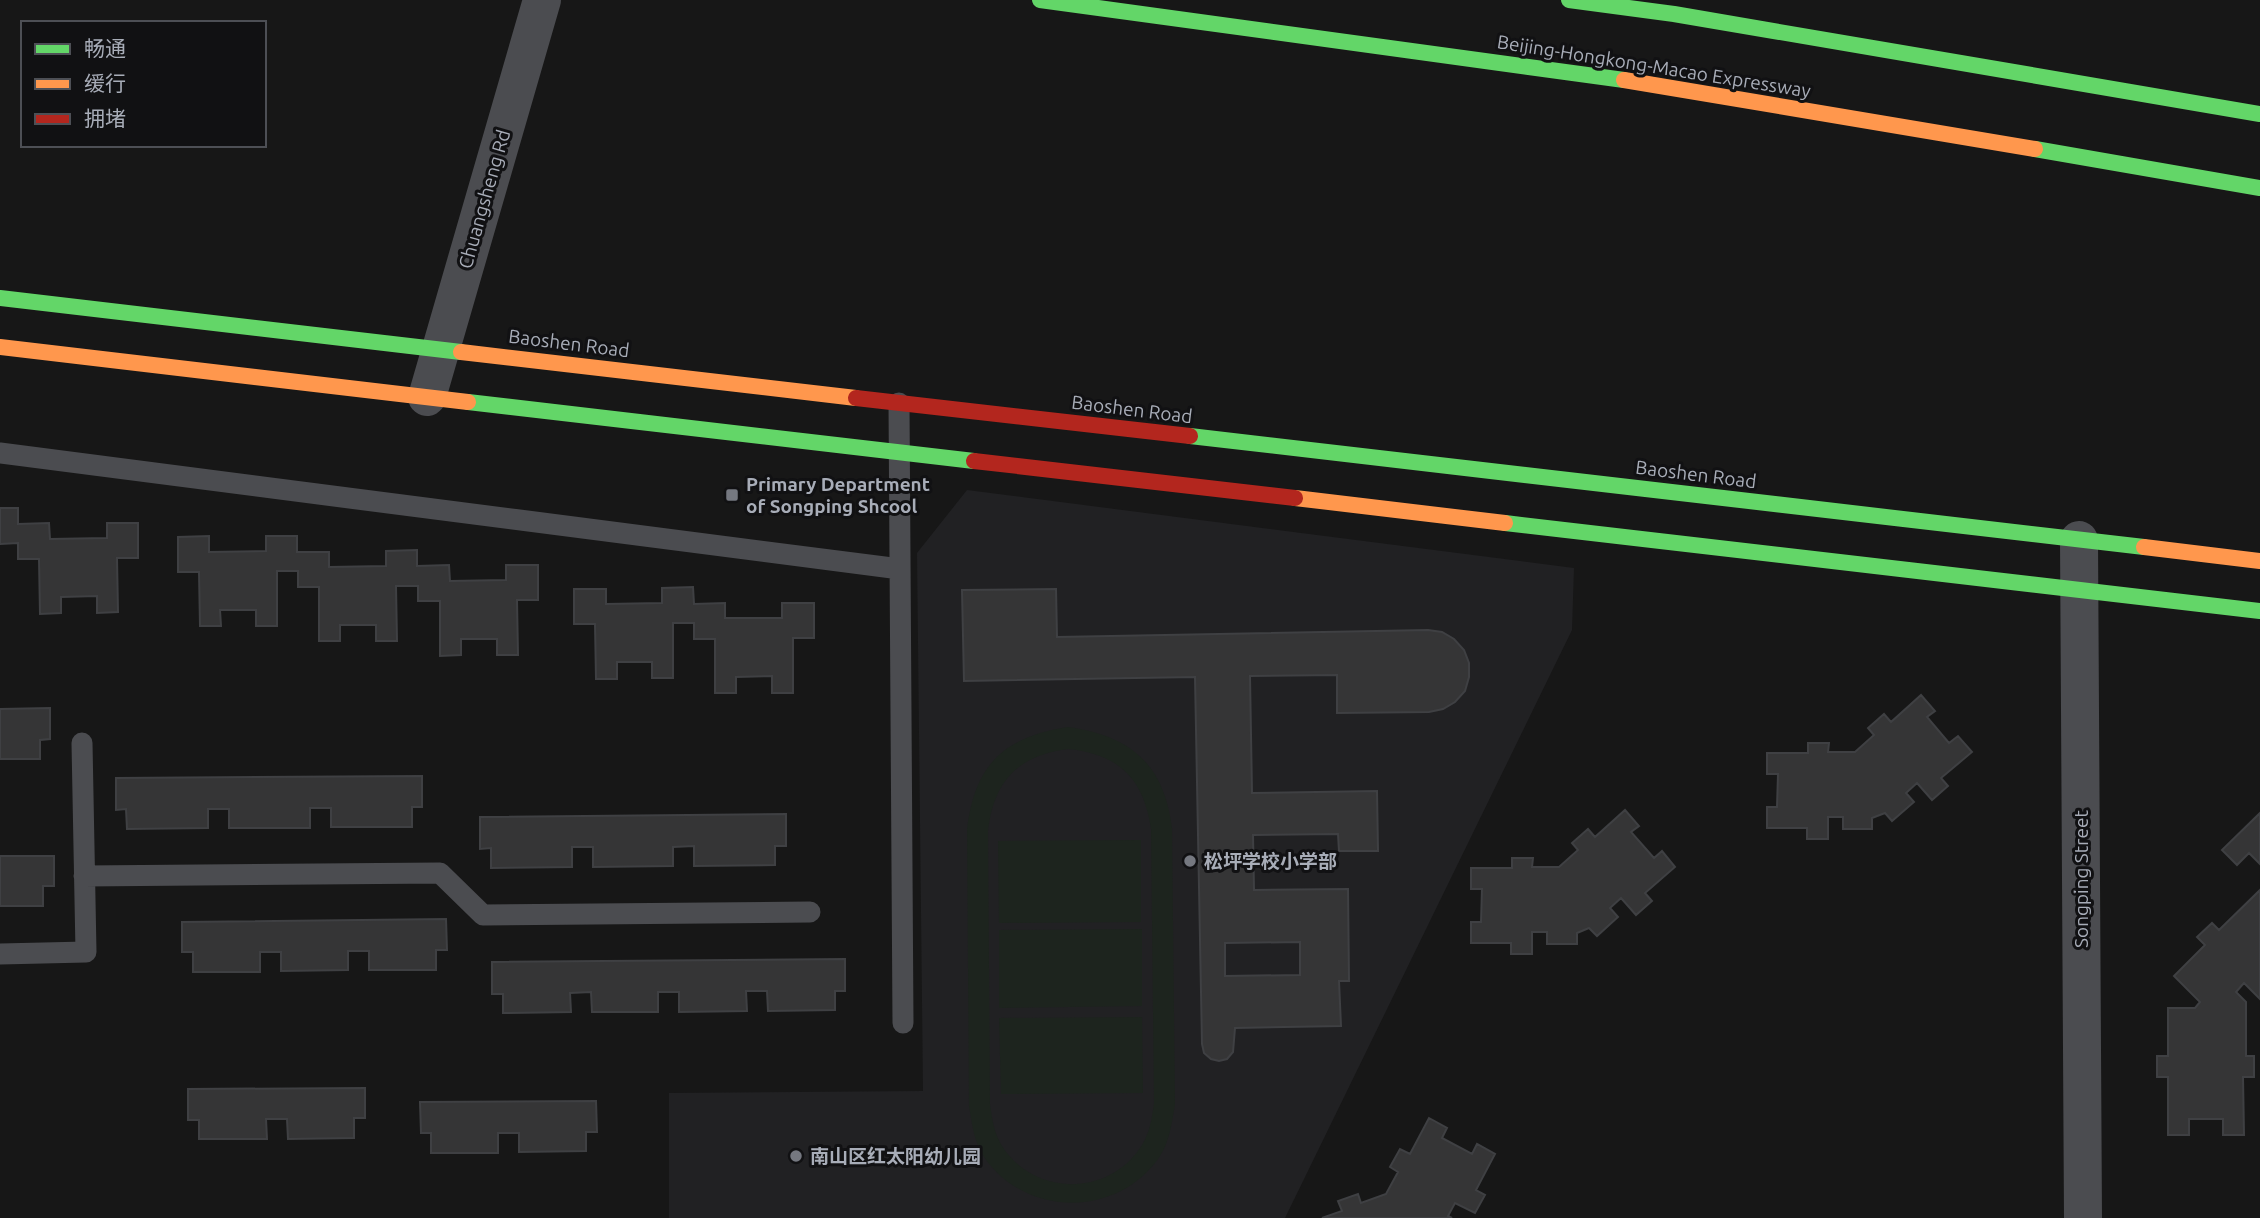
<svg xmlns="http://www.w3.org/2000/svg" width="2260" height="1218" font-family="Ubuntu,'Noto Sans SC',sans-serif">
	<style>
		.built { fill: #212123 }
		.green { fill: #1d241e; fill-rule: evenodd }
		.building { fill: #353536; stroke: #3f4043; stroke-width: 2; fill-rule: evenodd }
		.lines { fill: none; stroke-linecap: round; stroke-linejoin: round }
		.lane { stroke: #4b4c50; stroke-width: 21 }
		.street { stroke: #4b4c50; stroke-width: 38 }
		.fast { stroke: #63d668; stroke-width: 16 }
		.slow { stroke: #ff974d; stroke-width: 16 }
		.jam { stroke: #b3261e; stroke-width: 16 }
		.poi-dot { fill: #757880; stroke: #111113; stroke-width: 2.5 }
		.labels { text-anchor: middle; stroke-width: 6; stroke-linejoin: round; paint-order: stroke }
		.street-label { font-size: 19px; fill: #a8adb8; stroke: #111113 }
		.poi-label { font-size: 19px; font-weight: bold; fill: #a8adb8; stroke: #111113; text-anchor: start }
	</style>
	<rect width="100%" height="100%" fill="#171717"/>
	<path class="built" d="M 967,490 L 1574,568 L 1572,630 L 1285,1218 L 669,1218 L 669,1093 L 923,1091 L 917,553 Z"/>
	<path class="green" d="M 1068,727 C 1131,736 1164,764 1172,828 L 1175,1104 C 1172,1122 1170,1140 1160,1156 C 1119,1218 1026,1218 984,1157 C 974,1142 972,1124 969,1106 L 967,829 C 975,764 1004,737 1068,727 ZM 1068,749 C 1119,754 1144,779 1151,829 L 1154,1103 C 1152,1118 1150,1132 1142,1145 C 1110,1197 1034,1197 1002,1146 C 994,1133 992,1119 990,1104 L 988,831 C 994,780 1018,756 1068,749 Z
		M 1141,840 L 1141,922 L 999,923 L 998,841 Z
		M 1142,929 L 1142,1006 L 999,1008 L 999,930 Z
		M 1142,1017 L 1143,1093 L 1001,1094 L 999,1018 Z"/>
	<path class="building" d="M 0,508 L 18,508 L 18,524 L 49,523 L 50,539 L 107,538 L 107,523 L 138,523 L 138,558 L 117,558 L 118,612 L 97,613 L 97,596 L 61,597 L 61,613 L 40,614 L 39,559 L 18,559 L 18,543 L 0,544 Z
		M 209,536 L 209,552 L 266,551 L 266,536 L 297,536 L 297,552 L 329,552 L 329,567 L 386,566 L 386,551 L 417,550 L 417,566 L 449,565 L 450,581 L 506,580 L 506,565 L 538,565 L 538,600 L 517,600 L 518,655 L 497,655 L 497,639 L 461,639 L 461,655 L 440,656 L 440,601 L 418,601 L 418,586 L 396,586 L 397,641 L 376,641 L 376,625 L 340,625 L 340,641 L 319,641 L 319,587 L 298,587 L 298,571 L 277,571 L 277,626 L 256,626 L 256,610 L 220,610 L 221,626 L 200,626 L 199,572 L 178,572 L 178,537 Z
		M 693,587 L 694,604 L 725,603 L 725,618 L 782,618 L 782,603 L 814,603 L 814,638 L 793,638 L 793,693 L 772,693 L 772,676 L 736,677 L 736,693 L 715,693 L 715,639 L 694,639 L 694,623 L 673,623 L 673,678 L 652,678 L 652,662 L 617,662 L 617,679 L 596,679 L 595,624 L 574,624 L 574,589 L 606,589 L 606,604 L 662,603 L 662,588 Z
		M 1056,589 L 1057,637 L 1428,630 L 1442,632 L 1454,639 L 1464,650 L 1469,663 L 1469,677 L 1465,691 L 1455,702 L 1443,709 L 1429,712 L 1337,713 L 1337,675 L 1250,676 L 1252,793 L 1377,791 L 1378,851 L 1339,851 L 1338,834 L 1253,835 L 1254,890 L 1348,889 L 1349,981 L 1339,981 L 1341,1026 L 1235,1028 L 1233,1052 L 1227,1059 L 1219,1061 L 1211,1059 L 1204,1053 L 1202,1044 L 1195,677 L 964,681 L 962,590 ZM 1300,942 L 1300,975 L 1225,976 L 1225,943 Z
		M 1921,695 L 1935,711 L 1927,717 L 1949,743 L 1958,736 L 1972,752 L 1941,778 L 1948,786 L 1932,800 L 1917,783 L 1906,793 L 1914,802 L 1892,821 L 1885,813 L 1872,818 L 1872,829 L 1843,829 L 1843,817 L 1828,817 L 1828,839 L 1807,839 L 1807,828 L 1767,828 L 1767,807 L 1777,807 L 1778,774 L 1767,774 L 1767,753 L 1808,753 L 1808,743 L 1829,743 L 1828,752 L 1855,752 L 1874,735 L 1868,728 L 1884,714 L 1891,722 Z
		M 50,708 L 50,739 L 40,740 L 40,759 L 0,759 L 0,709 Z
		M 422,776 L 422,807 L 412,807 L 412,827 L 331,827 L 331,808 L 310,808 L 310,828 L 229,828 L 229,809 L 208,809 L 208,828 L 127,829 L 126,809 L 116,810 L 116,778 Z
		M 1625,810 L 1639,826 L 1631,832 L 1654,858 L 1662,851 L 1675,867 L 1645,893 L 1652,901 L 1636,915 L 1621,898 L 1610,908 L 1618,917 L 1597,936 L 1589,928 L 1577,933 L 1577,944 L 1547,944 L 1547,932 L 1532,932 L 1532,954 L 1511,954 L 1511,943 L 1471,943 L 1471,922 L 1481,922 L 1482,889 L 1471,889 L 1471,868 L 1512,868 L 1512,858 L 1533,858 L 1532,867 L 1559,867 L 1578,850 L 1572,843 L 1588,829 L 1595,837 Z
		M 2260,813 L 2260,864 L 2249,853 L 2237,865 L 2222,850 Z
		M 786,814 L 786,846 L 775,846 L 775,865 L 694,866 L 694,846 L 673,847 L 673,866 L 593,867 L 593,847 L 572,847 L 572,867 L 491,868 L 491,848 L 480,849 L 480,817 Z
		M 0,856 L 54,856 L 54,886 L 43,886 L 43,906 L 0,906 Z
		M 2260,890 L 2260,999 L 2244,983 L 2236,992 L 2246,1002 L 2246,1056 L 2254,1056 L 2254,1077 L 2243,1077 L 2244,1135 L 2223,1135 L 2223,1119 L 2189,1119 L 2189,1135 L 2168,1135 L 2168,1077 L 2157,1077 L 2157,1056 L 2168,1056 L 2168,1008 L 2195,1008 L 2200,1002 L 2174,976 L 2205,945 L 2197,937 L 2212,923 L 2219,930 Z
		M 446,919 L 447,950 L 436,950 L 436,970 L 369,970 L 369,951 L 348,951 L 348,970 L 281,971 L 281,952 L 260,952 L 260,972 L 193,972 L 193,952 L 182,952 L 182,922 Z
		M 845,959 L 845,991 L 835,991 L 835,1010 L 768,1011 L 767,991 L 746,991 L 747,1011 L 679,1012 L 679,992 L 658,992 L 658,1012 L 592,1012 L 591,992 L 570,993 L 571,1012 L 503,1013 L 503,994 L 492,994 L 492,962 Z
		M 365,1088 L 365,1118 L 354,1118 L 354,1138 L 288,1139 L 287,1119 L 266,1119 L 267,1139 L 199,1139 L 199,1120 L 188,1120 L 188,1089 Z
		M 596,1101 L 597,1132 L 586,1132 L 586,1151 L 519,1152 L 519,1133 L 498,1133 L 498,1153 L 431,1153 L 431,1133 L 421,1133 L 420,1102 Z
		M 1429,1118 L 1447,1128 L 1442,1138 L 1472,1154 L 1477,1144 L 1495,1154 L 1476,1190 L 1485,1195 L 1475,1213 L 1455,1203 L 1448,1216 L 1452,1218 L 1322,1218 L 1342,1211 L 1338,1201 L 1358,1194 L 1361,1203 L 1386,1194 L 1398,1172 L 1390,1167 L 1400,1149 L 1410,1154 Z"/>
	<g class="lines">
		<path class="lane" d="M 899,403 L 903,1023
			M 0,453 L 900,569
			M 84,876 L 440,873 L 483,915 L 810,912
			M 0,954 L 86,952 L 82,743"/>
		<path class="street" d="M 427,397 L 542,0
			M 2079,540 L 2083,1218"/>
		<path class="fast" d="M 1040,0 L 1624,80
			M 1569,0 L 1674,14 L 2260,114
			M 2035,149 L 2260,188
			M 0,298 L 461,352
			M 468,402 L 974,461
			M 1190,436 L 2144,547
			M 1505,523 L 2260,611"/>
		<path class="slow" d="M 1624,80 L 2035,149
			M 0,347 L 468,402
			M 461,352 L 856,398
			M 1295,498 L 1505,523
			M 2144,547 L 2260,561"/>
		<path class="jam" d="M 856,398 L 1190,436
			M 974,461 L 1295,498"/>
	</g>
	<g class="poi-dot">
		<rect x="725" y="488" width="14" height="14" rx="3.5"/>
		<circle cx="1190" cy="861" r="7"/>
		<circle cx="796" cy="1156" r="7"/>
	</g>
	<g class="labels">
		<g class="street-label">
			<text transform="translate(1654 66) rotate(9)" y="7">Beijing-Hongkong-Macao Expressway</text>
			<text transform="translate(484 199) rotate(-74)" y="7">Chuangsheng Rd</text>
			<text transform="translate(569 343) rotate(7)" y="7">Baoshen Road</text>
			<text transform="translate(1132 409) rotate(7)" y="7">Baoshen Road</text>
			<text transform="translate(1696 474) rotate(7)" y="7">Baoshen Road</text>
			<text transform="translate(2081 879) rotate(-90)" y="7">Songping Street</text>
		</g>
		<g class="poi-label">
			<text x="746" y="491">Primary Department<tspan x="746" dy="22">of Songping Shcool</tspan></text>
			<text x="1204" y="868">松坪学校小学部</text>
			<text x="810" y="1163">南山区红太阳幼儿园</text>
		</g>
	</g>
	<rect x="21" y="21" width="245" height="126" fill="#111113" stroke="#4d4f55" stroke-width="2"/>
	<rect x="35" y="44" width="35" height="10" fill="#63d668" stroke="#4d4f55" stroke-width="2"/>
	<text x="84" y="56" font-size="21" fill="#a8adb8">畅通</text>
	<rect x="35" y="79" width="35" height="10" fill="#ff974d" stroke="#4d4f55" stroke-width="2"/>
	<text x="84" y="91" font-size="21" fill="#a8adb8">缓行</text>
	<rect x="35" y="114" width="35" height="10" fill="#b3261e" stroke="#4d4f55" stroke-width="2"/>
	<text x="84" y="126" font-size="21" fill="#a8adb8">拥堵</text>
</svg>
